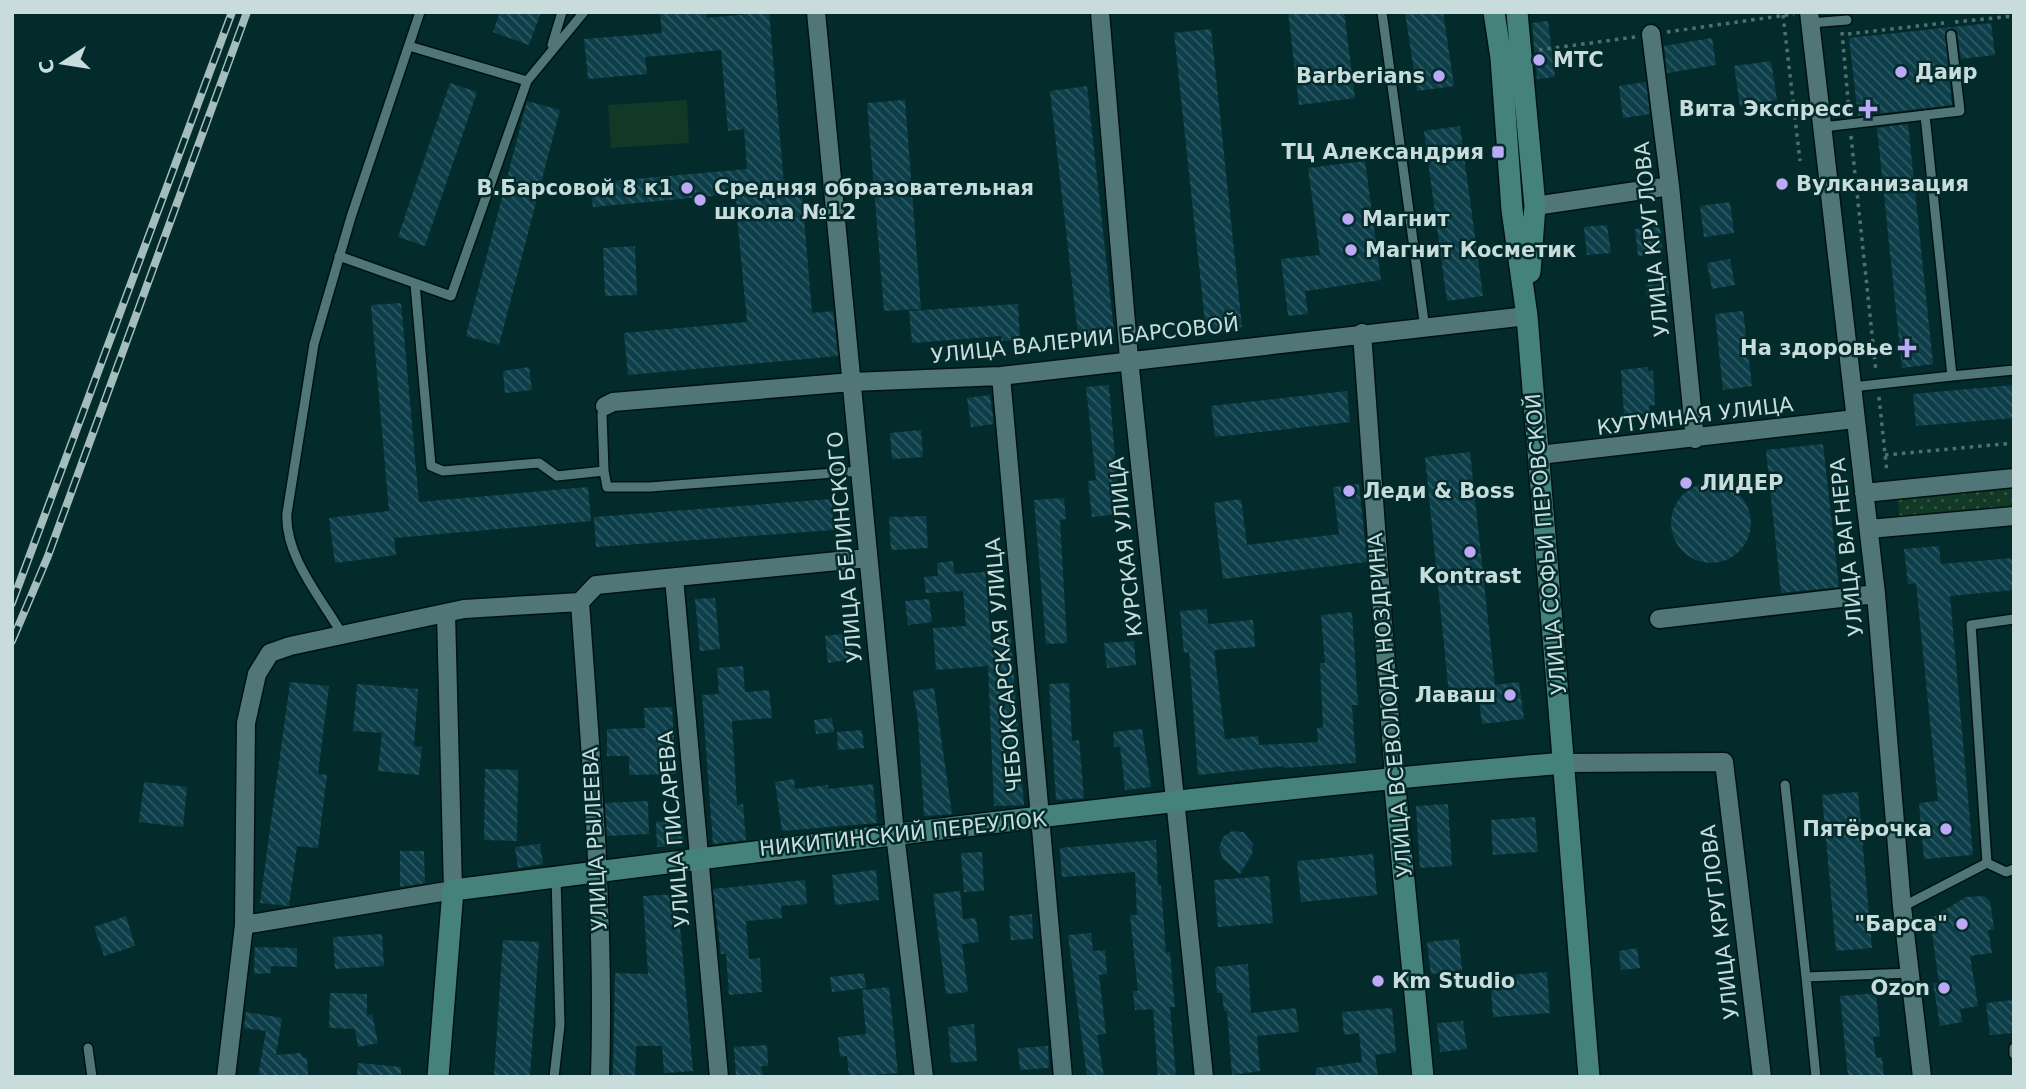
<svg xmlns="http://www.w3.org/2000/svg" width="2026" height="1089" font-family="'DejaVu Sans',sans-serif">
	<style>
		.green { fill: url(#green-dots) }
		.pitch { fill: #123925 }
		.building { fill: url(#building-back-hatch) }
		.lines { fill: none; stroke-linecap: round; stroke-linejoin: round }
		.lane-casing { stroke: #001213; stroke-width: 12 }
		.street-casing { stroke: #001213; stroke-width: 21 }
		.secondary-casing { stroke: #001213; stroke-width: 24 }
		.path { stroke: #4f7070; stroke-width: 3.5; stroke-dasharray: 3.5 5; stroke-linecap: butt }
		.lane { stroke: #507677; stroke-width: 9 }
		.street { stroke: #507677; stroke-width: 18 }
		.secondary { stroke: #45827c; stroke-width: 21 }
		.rail-casing { stroke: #a4bcbc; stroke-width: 8 }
		.rail { stroke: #032b2c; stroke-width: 5; stroke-dasharray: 16; stroke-linecap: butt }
		.poi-dot { fill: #bda9f5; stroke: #032b2c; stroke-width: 2.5 }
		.labels { text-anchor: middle; stroke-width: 5; stroke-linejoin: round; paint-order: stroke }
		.poi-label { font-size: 21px; font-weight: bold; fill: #c8dcdc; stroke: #032b2c; text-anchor: start }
		.street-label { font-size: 21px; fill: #c8dcdc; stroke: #032b2c }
	</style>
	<defs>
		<pattern id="green-dots" width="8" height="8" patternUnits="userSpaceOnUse" patternTransform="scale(1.75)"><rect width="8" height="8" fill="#123925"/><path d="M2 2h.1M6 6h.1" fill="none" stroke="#354" stroke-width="1.8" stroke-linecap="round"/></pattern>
		<pattern id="building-back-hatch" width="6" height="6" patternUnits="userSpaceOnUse" patternTransform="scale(1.75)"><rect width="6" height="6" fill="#0d3f4a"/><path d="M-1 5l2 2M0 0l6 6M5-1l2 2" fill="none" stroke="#2f5a64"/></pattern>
	</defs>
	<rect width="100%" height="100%" fill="#032b2c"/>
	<path class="green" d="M 2014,486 L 2014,507 L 1900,517 L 1897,497 Z"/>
	<path class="pitch" d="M 687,100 L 689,143 L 611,148 L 608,105 Z"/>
	<path class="building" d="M 500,12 L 541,12 L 529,45 L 493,32 Z
		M 660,12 L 706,12 L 707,18 L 769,12 L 785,196 L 802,194 L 812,313 L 833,311 L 838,356 L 628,375 L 624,333 L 747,322 L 735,194 L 593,207 L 590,183 L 747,169 L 744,129 L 728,131 L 721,50 L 645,57 L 647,74 L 588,79 L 584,39 L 662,33 Z
		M 1288,12 L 1344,12 L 1355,98 L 1299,105 Z
		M 1405,12 L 1443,12 L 1454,86 L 1417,91 Z
		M 1548,21 L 1555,77 L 1537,79 L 1532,23 Z
		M 1991,23 L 1995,55 L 1961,59 L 1957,31 L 1951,28 L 1945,32 L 1952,105 L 1858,116 L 1849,38 Z
		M 1211,29 L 1242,327 L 1206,331 L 1174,33 Z
		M 1712,38 L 1716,65 L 1667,73 L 1664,46 Z
		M 1771,61 L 1777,100 L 1740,106 L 1734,66 Z
		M 1646,82 L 1650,114 L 1623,118 L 1619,86 Z
		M 450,83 L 477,92 L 425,246 L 398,237 Z
		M 1087,86 L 1114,331 L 1078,335 L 1050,91 Z
		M 905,100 L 921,309 L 884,311 L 867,103 Z
		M 527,101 L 560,110 L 499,345 L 466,336 Z
		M 1908,124 L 1933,364 L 1902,368 L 1877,128 Z
		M 1460,126 L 1483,296 L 1447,301 L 1424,131 Z
		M 1365,161 L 1381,280 L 1305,291 L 1308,314 L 1288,316 L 1281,259 L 1320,255 L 1308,168 Z
		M 1730,202 L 1734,233 L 1704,237 L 1700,206 Z
		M 1607,225 L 1611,253 L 1587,255 L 1584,227 Z
		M 1660,226 L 1663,253 L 1638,256 L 1635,229 Z
		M 635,246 L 637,295 L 605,296 L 603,248 Z
		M 1730,259 L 1735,285 L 1712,289 L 1707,263 Z
		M 1668,283 L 1669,296 L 1647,299 L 1646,285 Z
		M 401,303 L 419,502 L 588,487 L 591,521 L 394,538 L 396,555 L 335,563 L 329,518 L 389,511 L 371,305 Z
		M 1018,304 L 1020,340 L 1001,341 L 1001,336 L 912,343 L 909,311 Z
		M 1743,311 L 1752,386 L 1723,390 L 1715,314 Z
		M 529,367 L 532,390 L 505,393 L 503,371 Z
		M 1648,367 L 1648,371 L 1653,371 L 1655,405 L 1649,406 L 1650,413 L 1624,415 L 1621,370 Z
		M 1109,385 L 1120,514 L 1092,517 L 1088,481 L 1096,480 L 1086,387 Z
		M 2014,385 L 2014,418 L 1916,426 L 1913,394 Z
		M 1347,391 L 1350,422 L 1215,437 L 1211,406 Z
		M 990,395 L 994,424 L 971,427 L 967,398 Z
		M 921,430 L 923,457 L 892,459 L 890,433 Z
		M 1823,444 L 1839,587 L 1781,593 L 1766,450 Z
		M 1470,452 L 1495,685 L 1519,682 L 1524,719 L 1482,724 L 1479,701 L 1450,704 L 1425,457 Z
		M1671 523a40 40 0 1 1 80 0a40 40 0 1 1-80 0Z
		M 1359,484 L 1367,562 L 1223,579 L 1214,503 L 1241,499 L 1247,545 L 1339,534 L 1333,487 Z
		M 1064,498 L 1066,519 L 1060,520 L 1067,643 L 1046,644 L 1034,500 Z
		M 832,499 L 834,530 L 596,547 L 594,517 Z
		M 926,516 L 928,548 L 891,550 L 889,517 Z
		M 1939,546 L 1941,564 L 2014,558 L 2014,590 L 1950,596 L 1973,855 L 1924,859 L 1919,803 L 1938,801 L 1916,583 L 1908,584 L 1904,549 Z
		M 953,561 L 954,574 L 985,572 L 991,639 L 1011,638 L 1024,805 L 994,806 L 988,666 L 936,670 L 933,628 L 966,626 L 963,591 L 926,593 L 924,577 L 938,576 L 937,563 Z
		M 715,598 L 720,649 L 700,651 L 695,599 Z
		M 929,599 L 932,622 L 908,625 L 905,601 Z
		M 1207,609 L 1208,624 L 1253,620 L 1255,647 L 1214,650 L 1225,739 L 1258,736 L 1259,745 L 1318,742 L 1317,728 L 1323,727 L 1320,663 L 1325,663 L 1321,615 L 1352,612 L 1358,705 L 1352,705 L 1356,763 L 1284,768 L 1284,766 L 1198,775 L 1189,652 L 1184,653 L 1180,611 Z
		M 850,633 L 853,659 L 828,663 L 825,636 Z
		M 1134,641 L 1136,665 L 1107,668 L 1104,643 Z
		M 743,666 L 745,692 L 769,690 L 772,718 L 732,721 L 737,805 L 743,804 L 746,840 L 713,844 L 702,695 L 719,694 L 717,668 Z
		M 290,682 L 329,686 L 318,774 L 327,775 L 318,848 L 297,846 L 289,906 L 260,903 Z
		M 1069,683 L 1072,741 L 1079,740 L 1084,798 L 1056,800 L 1049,684 Z
		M 357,684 L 418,689 L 414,746 L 422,747 L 419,775 L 378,771 L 382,733 L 353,731 Z
		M 934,688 L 952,814 L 924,816 L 918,720 L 913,691 Z
		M 672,707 L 676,774 L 629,775 L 629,756 L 607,756 L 607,729 L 645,728 L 644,708 Z
		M 832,718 L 834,732 L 816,734 L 814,720 Z
		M 1142,729 L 1151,787 L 1125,790 L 1120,747 L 1114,747 L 1113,732 Z
		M 862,730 L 864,748 L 838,750 L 837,732 Z
		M 485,769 L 518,770 L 517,841 L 484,840 Z
		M 794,779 L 795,789 L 828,785 L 828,789 L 873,784 L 877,823 L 782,831 L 775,782 Z
		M 144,782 L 187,787 L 183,827 L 139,822 Z
		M 1858,792 L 1872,948 L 1836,951 L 1822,795 Z
		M 648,801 L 649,834 L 607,836 L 605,803 Z
		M 1448,804 L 1452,866 L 1420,868 L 1416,806 Z
		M 1535,817 L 1538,852 L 1493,855 L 1491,820 Z
		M 683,820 L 684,846 L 657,847 L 656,822 Z
		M 1232,831 L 1243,832 L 1253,844 L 1252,854 L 1240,874 L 1223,859 L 1219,848 L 1223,837 Z
		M 1156,840 L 1158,886 L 1161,885 L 1166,953 L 1170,952 L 1173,988 L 1175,1007 L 1170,1007 L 1176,1077 L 1158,1077 L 1153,1009 L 1135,1010 L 1133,991 L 1138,991 L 1130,915 L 1137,915 L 1135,872 L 1062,877 L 1060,848 Z
		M 540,844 L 543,864 L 518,868 L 515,847 Z
		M 400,851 L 424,851 L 425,883 L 400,887 Z
		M 982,852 L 984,891 L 964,892 L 961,853 Z
		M 1373,854 L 1377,895 L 1301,902 L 1297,861 Z
		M 876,870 L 879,900 L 835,905 L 832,875 Z
		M 1269,876 L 1273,923 L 1218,927 L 1214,880 Z
		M 805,880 L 807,904 L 781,906 L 782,918 L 746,921 L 749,959 L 760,958 L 762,992 L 729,995 L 726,954 L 721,954 L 713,889 Z
		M 960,891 L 963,919 L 976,918 L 979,942 L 962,944 L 968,992 L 946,994 L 933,894 Z
		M 677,894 L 693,1071 L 664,1073 L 662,1046 L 636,1046 L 635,1077 L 613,1077 L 615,973 L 648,974 L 643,896 Z
		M 1984,896 L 1990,901 L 1994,929 L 1988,930 L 1992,953 L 1970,956 L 1978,1006 L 1960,1009 L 1962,1022 L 1940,1026 L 1933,983 L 1939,983 L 1930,919 L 1966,897 Z
		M 1032,914 L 1033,939 L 1011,940 L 1009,916 Z
		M 126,916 L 135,946 L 104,956 L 94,927 Z
		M 1091,933 L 1093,951 L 1105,950 L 1107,974 L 1099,975 L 1106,1034 L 1097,1035 L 1104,1077 L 1087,1077 L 1068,935 Z
		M 382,934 L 384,966 L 335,969 L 333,937 Z
		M 1459,939 L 1462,970 L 1431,974 L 1427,942 Z
		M 503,940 L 539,942 L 530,1077 L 494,1077 Z
		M 255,947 L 297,948 L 297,967 L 271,966 L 271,973 L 254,974 Z
		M 1637,948 L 1640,968 L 1621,970 L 1619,951 Z
		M 1248,964 L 1251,1013 L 1296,1008 L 1299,1032 L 1257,1036 L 1260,1071 L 1232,1075 L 1227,1011 L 1224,1011 L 1222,993 L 1217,993 L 1215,967 Z
		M 1547,972 L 1550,1013 L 1493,1017 L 1490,977 Z
		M 864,973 L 866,988 L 832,992 L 830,977 Z
		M 889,987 L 898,1073 L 849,1077 L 847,1056 L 840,1057 L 838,1037 L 866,1034 L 862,990 Z
		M 330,993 L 367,994 L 367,1016 L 372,1014 L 378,1043 L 358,1047 L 355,1029 L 329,1028 Z
		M 1876,993 L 1880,1036 L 1873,1037 L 1876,1058 L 1882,1057 L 1884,1077 L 1848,1077 L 1840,996 Z
		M 2014,1000 L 2014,1033 L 1990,1035 L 1986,1003 Z
		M 1392,1008 L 1396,1052 L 1375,1055 L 1378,1077 L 1316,1077 L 1316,1068 L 1362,1062 L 1359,1033 L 1344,1035 L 1342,1012 Z
		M 246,1012 L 282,1018 L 276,1055 L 301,1053 L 302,1057 L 307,1058 L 308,1075 L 258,1077 L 266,1031 L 244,1028 Z
		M 1463,1021 L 1467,1049 L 1440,1052 L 1437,1023 Z
		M 974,1024 L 977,1061 L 951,1063 L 948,1027 Z
		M 767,1045 L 768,1066 L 761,1066 L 763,1077 L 736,1077 L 734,1047 Z
		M 1048,1046 L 1049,1068 L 1020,1070 L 1018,1048 Z
		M 358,1063 L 401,1067 L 401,1077 L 357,1077 Z"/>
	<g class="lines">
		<g class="lane-casing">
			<path id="lane" d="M 1382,12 L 1425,329
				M 1810,23 L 1847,20
				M 552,45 L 562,12
				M 409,46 L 527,81 L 584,12
				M 1823,127 L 1960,111 L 1951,35
				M 339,256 L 451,296 L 527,81
				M 415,284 L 431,466 L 443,471 L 539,463 L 557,476 L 604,471 L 607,487 L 650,487 L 860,471
				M 1952,376 L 2014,370
				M 1852,387 L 1952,376 L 1925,115
				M 604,471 L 602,414 L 605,406
				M 342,634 C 321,598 284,555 287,513 L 314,344 L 351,217 L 420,12
				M 1785,785 L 1806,977 L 1911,973
				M 1987,863 L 1971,625 L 2014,619
				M 1987,863 L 2006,872 L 2014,869
				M 1902,907 L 1987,863
				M 1806,977 L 1816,1077
				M 88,1048 L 92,1077
				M 2014,1048 L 2014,1054
				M 554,1077 L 560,1025 L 556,877"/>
		</g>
		<g class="street-casing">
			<path id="street" d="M 816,12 L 895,834 L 924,1077
				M 1100,12 L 1129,359 L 1204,1077
				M 1809,12 L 1876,594 L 1902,907 L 1922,1077
				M 1651,34 L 1670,186 L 1695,439
				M 1535,206 L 1670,186
				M 1362,333 L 1394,777
				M 1001,376 L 1063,1077
				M 605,406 L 613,402 L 852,382 L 1001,376 L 1527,316
				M 1539,455 L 1855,419
				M 1864,493 L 2014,478
				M 1869,529 L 2014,516
				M 674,578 L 719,1077
				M 580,602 C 591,760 605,918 600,1077
				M 1659,619 L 1876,594
				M 1564,763 L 1724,762 L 1762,1077
				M 244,925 L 453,890 L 446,613
				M 226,1077 L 244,925 L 246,723 L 257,674 L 270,653 L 290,646 L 464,609 L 580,602 L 596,585 L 868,558"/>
		</g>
		<g class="secondary-casing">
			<path id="secondary" d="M 1494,12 L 1501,58 L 1512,210 L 1527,316 L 1589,1077
				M 1517,12 L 1535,206 L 1530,272
				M 1394,777 L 1423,1077
				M 438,1077 L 453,890 C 822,844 1192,794 1564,763"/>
		</g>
		<path class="path" d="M 1783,15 L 1800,161
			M 1955,22 L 2014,16
			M 1667,32 L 1794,14
			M 1842,32 L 1849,111
			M 1848,34 L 1944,23
			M 1539,50 L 1635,37
			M 1851,136 L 1876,372
			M 1879,397 L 1887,473
			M 1885,455 L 2014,443"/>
		<use href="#lane" class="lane"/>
		<use href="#street" class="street"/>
		<use href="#secondary" class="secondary"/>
		<g class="rail-casing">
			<path id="rail" d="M 12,603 L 232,12
				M 12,641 L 48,556 L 247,12"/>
		</g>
		<use href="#rail" class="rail"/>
	</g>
	<g class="poi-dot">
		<circle cx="1539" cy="60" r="7"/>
		<circle cx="1901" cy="72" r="7"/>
		<circle cx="1439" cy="76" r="7"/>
		<path d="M1864.5 98.5h7v7h7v7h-7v7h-7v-7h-7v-7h7z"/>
		<rect x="1491" y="145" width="14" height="14" rx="3.5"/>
		<circle cx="1782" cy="184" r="7"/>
		<circle cx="687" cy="188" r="7"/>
		<circle cx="700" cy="200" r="7"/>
		<circle cx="1348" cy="219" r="7"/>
		<circle cx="1351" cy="250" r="7"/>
		<path d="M1903.5 337.5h7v7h7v7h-7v7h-7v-7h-7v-7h7z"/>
		<circle cx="1686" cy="483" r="7"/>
		<circle cx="1349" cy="491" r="7"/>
		<circle cx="1470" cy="552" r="7"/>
		<circle cx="1510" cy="695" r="7"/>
		<circle cx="1946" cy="829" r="7"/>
		<circle cx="1962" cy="924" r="7"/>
		<circle cx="1378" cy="981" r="7"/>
		<circle cx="1944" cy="988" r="7"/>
	</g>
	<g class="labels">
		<g class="poi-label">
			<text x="1553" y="67">МТС</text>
			<text x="1915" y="79">Даир</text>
			<text x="1425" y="83" text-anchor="end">Barberians</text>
			<text x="1854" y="116" text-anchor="end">Вита Экспресс</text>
			<text x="1484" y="159" text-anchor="end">ТЦ Александрия</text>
			<text x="1796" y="191">Вулканизация</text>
			<text x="673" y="195" text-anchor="end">В.Барсовой 8 к1</text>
			<text x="714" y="195">Средняя образовательная<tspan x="714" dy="24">школа №12</tspan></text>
			<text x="1362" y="226">Магнит</text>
			<text x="1365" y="257">Магнит Косметик</text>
			<text x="1893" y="355" text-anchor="end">На здоровье</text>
			<text x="1700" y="490">ЛИДЕР</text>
			<text x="1363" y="498">Леди &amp; Boss</text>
			<text x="1470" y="583" text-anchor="middle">Kontrast</text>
			<text x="1496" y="702" text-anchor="end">Лаваш</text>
			<text x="1932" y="836" text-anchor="end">Пятёрочка</text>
			<text x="1948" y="931" text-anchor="end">"Барса"</text>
			<text x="1392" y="988">Кm Studio</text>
			<text x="1930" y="995" text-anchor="end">Ozon</text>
		</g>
		<g class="street-label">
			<text transform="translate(1652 239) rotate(-96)" y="7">УЛИЦА КРУГЛОВА</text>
			<text transform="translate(1085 340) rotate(-6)" y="7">УЛИЦА ВАЛЕРИИ БАРСОВОЙ</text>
			<text transform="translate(1695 416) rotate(-7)" y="7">КУТУМНАЯ УЛИЦА</text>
			<text transform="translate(1546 544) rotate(-95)" y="7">УЛИЦА СОФЬИ ПЕРОВСКОЙ</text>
			<text transform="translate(845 547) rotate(-95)" y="7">УЛИЦА БЕЛИНСКОГО</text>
			<text transform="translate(1126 547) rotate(-96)" y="7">КУРСКАЯ УЛИЦА</text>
			<text transform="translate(1847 547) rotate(-96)" y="7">УЛИЦА ВАГНЕРА</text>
			<text transform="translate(1004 665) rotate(-95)" y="7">ЧЕБОКСАРСКАЯ УЛИЦА</text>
			<text transform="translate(1390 705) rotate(-95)" y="7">УЛИЦА ВСЕВОЛОДА НОЗДРИНА</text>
			<text transform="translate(674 829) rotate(-95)" y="7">УЛИЦА ПИСАРЕВА</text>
			<text transform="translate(903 834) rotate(-6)" y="7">НИКИТИНСКИЙ ПЕРЕУЛОК</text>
			<text transform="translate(595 839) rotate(-93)" y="7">УЛИЦА РЫЛЕЕВА</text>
			<text transform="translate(1720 922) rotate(-97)" y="7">УЛИЦА КРУГЛОВА</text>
		</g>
	</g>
	<rect width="2026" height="1089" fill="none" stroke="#c8dcdc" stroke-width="28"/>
	<g transform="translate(63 63) rotate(258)" stroke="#032b2c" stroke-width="5" paint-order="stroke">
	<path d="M0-5L12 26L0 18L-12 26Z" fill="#c8dcdc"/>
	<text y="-10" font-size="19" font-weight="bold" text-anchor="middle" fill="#c8dcdc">С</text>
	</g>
</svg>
